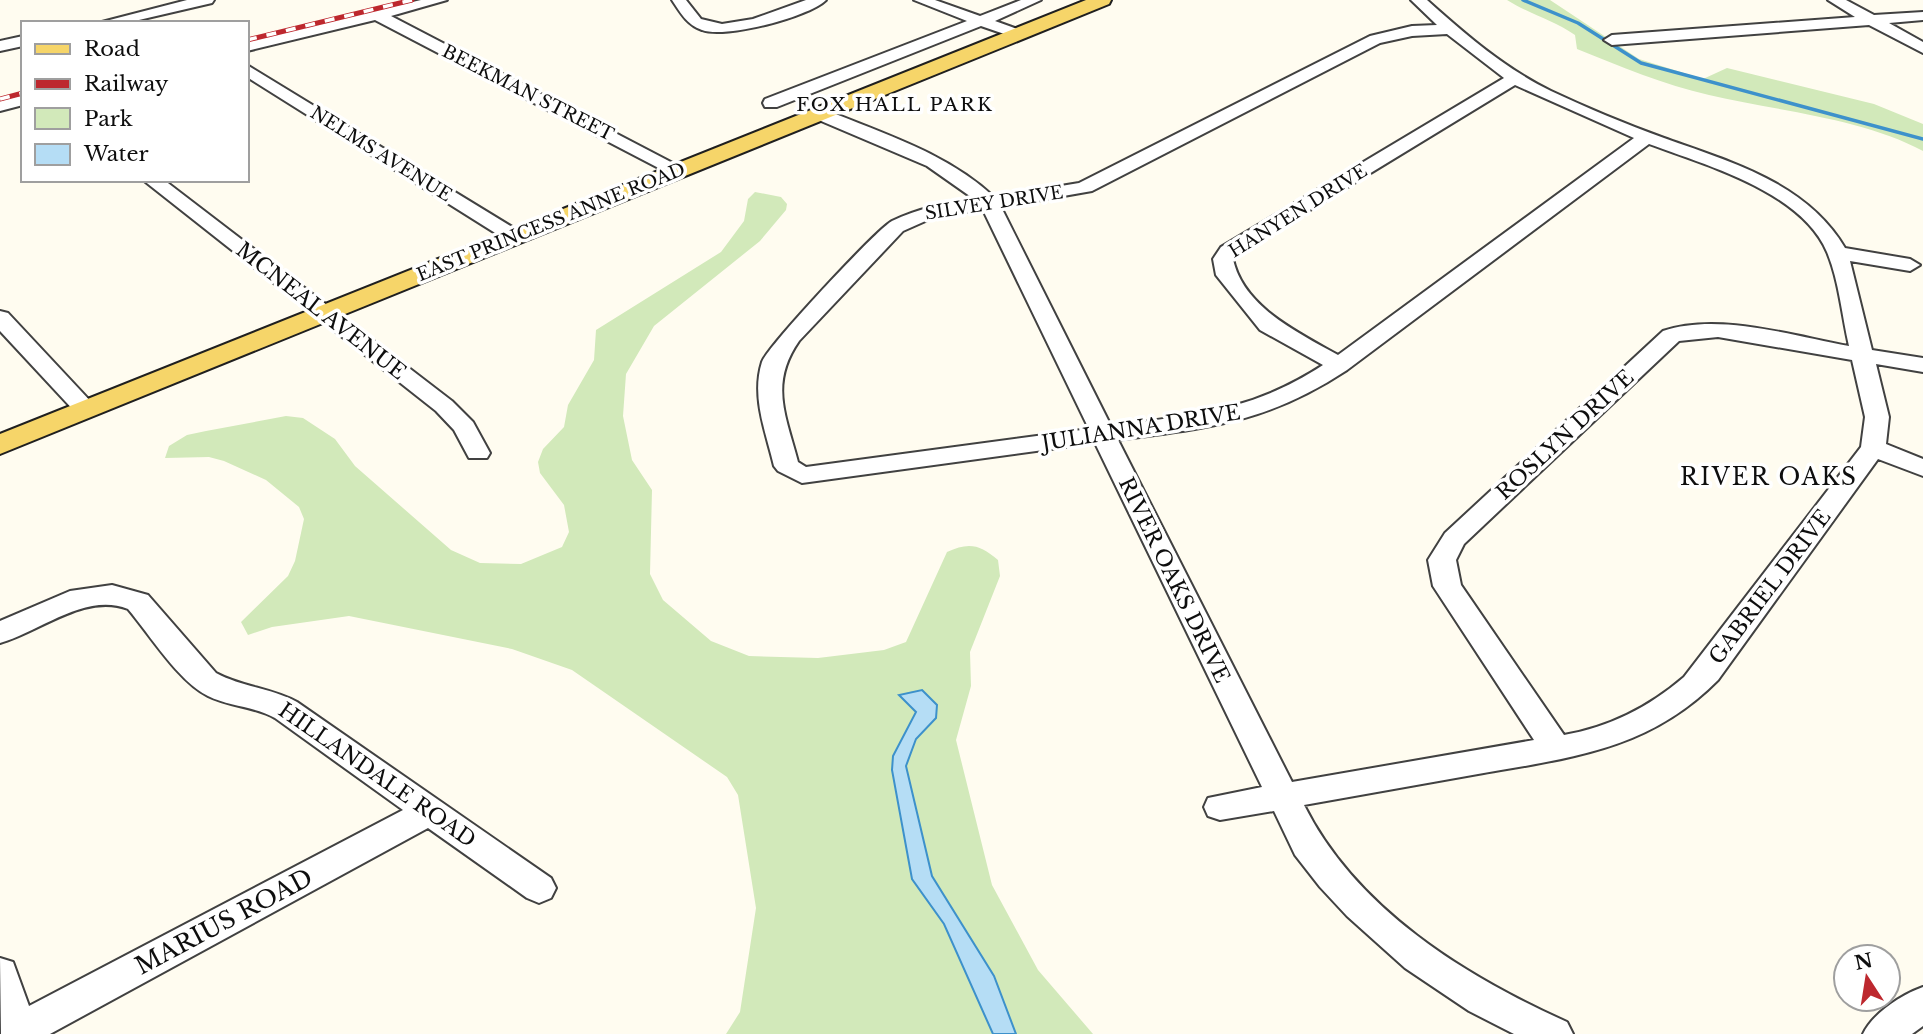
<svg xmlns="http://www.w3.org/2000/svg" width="1923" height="1034" font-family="'Libre Baskerville',serif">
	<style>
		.green { fill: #d2e9ba }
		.water { fill: #b5ddf5; stroke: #3d91cb; stroke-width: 2 }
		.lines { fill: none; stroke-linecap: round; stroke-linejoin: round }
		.stream { stroke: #3d91cb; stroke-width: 3.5 }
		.minor-casing { stroke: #414141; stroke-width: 4 }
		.major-casing { stroke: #1f1f1f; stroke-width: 4 }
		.minor { fill: #fff; fill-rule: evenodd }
		.major { fill: #f6d569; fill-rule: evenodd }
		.rail-casing { stroke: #bd282e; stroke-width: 5 }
		.rail { stroke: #fff; stroke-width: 3.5; stroke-dasharray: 10; stroke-linecap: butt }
		.labels { text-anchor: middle; stroke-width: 7; stroke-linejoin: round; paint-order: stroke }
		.far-street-label { font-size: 18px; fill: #0e0e0e; stroke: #fff }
		.far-neighbourhood-label { font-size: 19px; letter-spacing: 2px; fill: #0e0e0e; stroke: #fff }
		.street-label { font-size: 21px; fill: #0e0e0e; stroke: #fff }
		.neighbourhood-label { font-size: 23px; letter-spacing: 2px; fill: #0e0e0e; stroke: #fff }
		.near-street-label { font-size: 24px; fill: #0e0e0e; stroke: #fff }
	</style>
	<rect width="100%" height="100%" fill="#fffcf0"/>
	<path class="green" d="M 1507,0 L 1550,0 L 1639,59 L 1703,79 L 1727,68 L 1874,104 L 1923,124 L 1923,151 C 1862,118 1777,111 1709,95 C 1664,85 1620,66 1577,49 L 1575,35 C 1553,20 1529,14 1507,0 Z
		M 755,192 L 781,197 L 787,204 L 786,210 L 760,241 L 654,326 L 626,374 L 623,416 L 632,460 L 652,490 L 650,574 L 663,600 L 711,641 L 749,656 L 818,658 L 884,650 L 906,642 L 947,552 C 968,542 980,544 998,560 L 1000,576 L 970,652 L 971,686 L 956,740 L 992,885 L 1038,970 L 1093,1034 L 1016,1034 L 994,976 L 932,876 L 905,766 L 916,739 L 936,718 L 917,712 L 893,756 L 892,770 L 912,879 L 944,924 L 993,1034 L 726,1034 L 740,1012 L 756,908 L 738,795 L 727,777 L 572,670 L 512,649 L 349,616 L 272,627 L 248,635 L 241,622 L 288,576 L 295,561 L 304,519 L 299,507 L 266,480 L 224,461 L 209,457 L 165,458 L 169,446 L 187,435 L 206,431 L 286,416 L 303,418 L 335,439 L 355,466 L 451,550 L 480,563 L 521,564 L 562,547 L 569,532 L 564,505 L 540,473 L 538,462 L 543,449 L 564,427 L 568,405 L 594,360 L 596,330 L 721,252 L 744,221 L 748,199 Z"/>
	<path class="water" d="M 922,690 L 937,705 L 936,718 L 916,739 L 906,766 L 932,876 L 994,976 L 1016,1034 L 993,1034 L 944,924 L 912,879 L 892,770 L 893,756 L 916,712 L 899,695 Z"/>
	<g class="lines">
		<path class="stream" d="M 1523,0 L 1578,23 L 1641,63 L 1923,139"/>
		<g class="minor-casing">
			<path id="minor" d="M 187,0 L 214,0 L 212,3 L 126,23 L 98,23 Z
				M 421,0 L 447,0 L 391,16 L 688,171 L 679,177 L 672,175 L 375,20 L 247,51 L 247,41 Z
				M 672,0 L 686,0 L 701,19 L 722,24 L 753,19 L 806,0 L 826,0 C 809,17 725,39 702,30 C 687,25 680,12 672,0 Z
				M 914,0 L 935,0 L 980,16 L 1021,0 L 1041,0 L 995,21 L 1023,31 L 1023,37 L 1013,37 L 981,26 L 777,107 L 765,107 L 763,103 L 765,99 L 967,21 Z
				M 1411,0 L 1427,0 C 1465,34 1504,68 1551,91 C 1587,108 1626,124 1664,138 C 1731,162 1807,183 1845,248 L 1910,259 L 1920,265 L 1910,271 L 1850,261 L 1872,350 L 1923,358 L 1923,372 L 1876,364 L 1889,417 L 1886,444 L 1923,459 L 1923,476 L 1878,459 L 1718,680 C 1649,750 1570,758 1478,774 C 1420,784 1362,795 1304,805 C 1356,909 1465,976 1567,1022 L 1573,1034 L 1514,1034 L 1469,1011 L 1405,968 L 1347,916 L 1320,887 L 1295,855 L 1274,811 L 1220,820 L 1208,816 L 1204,807 L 1208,798 L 1262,787 L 1095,443 L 802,483 L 778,471 L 774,466 C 766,432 751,397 762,362 C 768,346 876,230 892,221 C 919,208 945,203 974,199 L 927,166 L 814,118 L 811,114 L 814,110 L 826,110 C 884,134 947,153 994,197 L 1079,183 L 1370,36 L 1412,26 L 1437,25 ZM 1447,34 L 1504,78 L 1221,247 L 1213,259 L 1216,275 L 1260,330 L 1323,365 C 1249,413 1195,414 1111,426 L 1001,207 L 1092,191 L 1380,43 L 1412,36 ZM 1515,85 L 1634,138 L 1338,355 C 1299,333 1243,307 1233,259 L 1236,255 ZM 1649,144 C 1705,165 1801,191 1827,252 C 1839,280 1842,316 1849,346 C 1793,336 1718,312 1663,331 L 1445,533 L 1428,560 L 1433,586 L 1534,740 L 1292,782 L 1118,440 C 1212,427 1266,423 1347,370 ZM 983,210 L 1089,429 L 806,467 L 798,462 C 786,416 769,384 799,341 L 903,231 L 939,215 ZM 1718,337 L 1852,360 L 1865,417 L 1861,447 L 1684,677 C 1649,707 1610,727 1564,735 L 1461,585 L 1456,560 L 1464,544 L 1679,341 Z
				M 1828,0 L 1846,0 L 1874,15 L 1923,12 L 1923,20 L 1889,23 L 1923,42 L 1923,53 L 1869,25 L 1612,45 L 1604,40 L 1612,35 L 1855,17 Z
				M 23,36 L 23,46 L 0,51 L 0,41 Z
				M 247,65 L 522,233 L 525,237 L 522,241 L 508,241 L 247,77 Z
				M 23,95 L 23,105 L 0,111 L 0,101 Z
				M 143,180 L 164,180 L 452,401 L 473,422 L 490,453 L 487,458 L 469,458 L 454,430 L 436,411 Z
				M 0,311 L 8,313 L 94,405 L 98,410 L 94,415 L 78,415 L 0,331 Z
				M 112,585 L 148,595 L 216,673 C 242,687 271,688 297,702 L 551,878 L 556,888 L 551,898 L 539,903 L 527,898 L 428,828 L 50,1034 L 1,1034 L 0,958 L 13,962 L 29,1006 L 403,810 L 275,718 C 254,706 230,707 208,696 C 179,682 150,635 128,609 C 85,592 40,632 0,643 L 0,621 L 70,591 Z
				M 1923,987 L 1923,1026 L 1912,1034 L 1863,1034 C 1873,1013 1901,995 1923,987 Z"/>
		</g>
		<g class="major-casing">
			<path id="major" d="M 1086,0 L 1111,0 L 1109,4 L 0,454 L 0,434 Z"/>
		</g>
		<use href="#minor" class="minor"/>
		<use href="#major" class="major"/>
		<g class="rail-casing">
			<path id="rail" d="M 247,40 L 412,0
				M 0,99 L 23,93"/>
		</g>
		<use href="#rail" class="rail"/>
	</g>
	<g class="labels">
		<g class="far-street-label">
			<text transform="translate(528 93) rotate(27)" y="6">BEEKMAN STREET</text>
			<text transform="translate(381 154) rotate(32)" y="6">NELMS AVENUE</text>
			<text transform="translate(994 203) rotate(-9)" y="6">SILVEY DRIVE</text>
			<text transform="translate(1298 211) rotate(-32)" y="6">HANYEN DRIVE</text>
			<text transform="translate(551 222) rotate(-22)" y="6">EAST PRINCESS ANNE ROAD</text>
		</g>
		<g class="far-neighbourhood-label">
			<text x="895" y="111">FOX HALL PARK</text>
		</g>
		<g class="street-label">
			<text transform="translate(321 311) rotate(38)" y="7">MCNEAL AVENUE</text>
			<text transform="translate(1141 428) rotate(-9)" y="7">JULIANNA DRIVE</text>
			<text transform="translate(1565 435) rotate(-43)" y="7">ROSLYN DRIVE</text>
			<text transform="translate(1174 580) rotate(64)" y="7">RIVER OAKS DRIVE</text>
			<text transform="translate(1770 587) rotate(-53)" y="7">GABRIEL DRIVE</text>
			<text transform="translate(377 775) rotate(35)" y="7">HILLANDALE ROAD</text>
		</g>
		<g class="neighbourhood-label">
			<text x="1769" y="485">RIVER OAKS</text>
		</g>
		<g class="near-street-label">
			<text transform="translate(224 922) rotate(-28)" y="8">MARIUS ROAD</text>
		</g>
	</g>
	<rect x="21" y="21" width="228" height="161" fill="#ffffff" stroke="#9f9f9f" stroke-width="2"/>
	<rect x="35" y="44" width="35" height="10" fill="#f6d569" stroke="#9f9f9f" stroke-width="2"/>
	<text x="84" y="56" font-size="21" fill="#0e0e0e">Road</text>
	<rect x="35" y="79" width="35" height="10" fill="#bd282e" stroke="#9f9f9f" stroke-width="2"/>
	<text x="84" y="91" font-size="21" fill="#0e0e0e">Railway</text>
	<rect x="35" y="108" width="35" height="21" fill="#d2e9ba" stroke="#9f9f9f" stroke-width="2"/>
	<text x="84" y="126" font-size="21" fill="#0e0e0e">Park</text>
	<rect x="35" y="144" width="35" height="21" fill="#b5ddf5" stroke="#9f9f9f" stroke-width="2"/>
	<text x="84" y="161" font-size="21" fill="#0e0e0e">Water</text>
	<g transform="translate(1867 978) rotate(348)"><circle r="33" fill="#ffffff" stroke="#9f9f9f" stroke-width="2"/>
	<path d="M0-5L12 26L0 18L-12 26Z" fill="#bd282e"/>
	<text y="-10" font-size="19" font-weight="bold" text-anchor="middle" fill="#0e0e0e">N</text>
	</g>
</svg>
